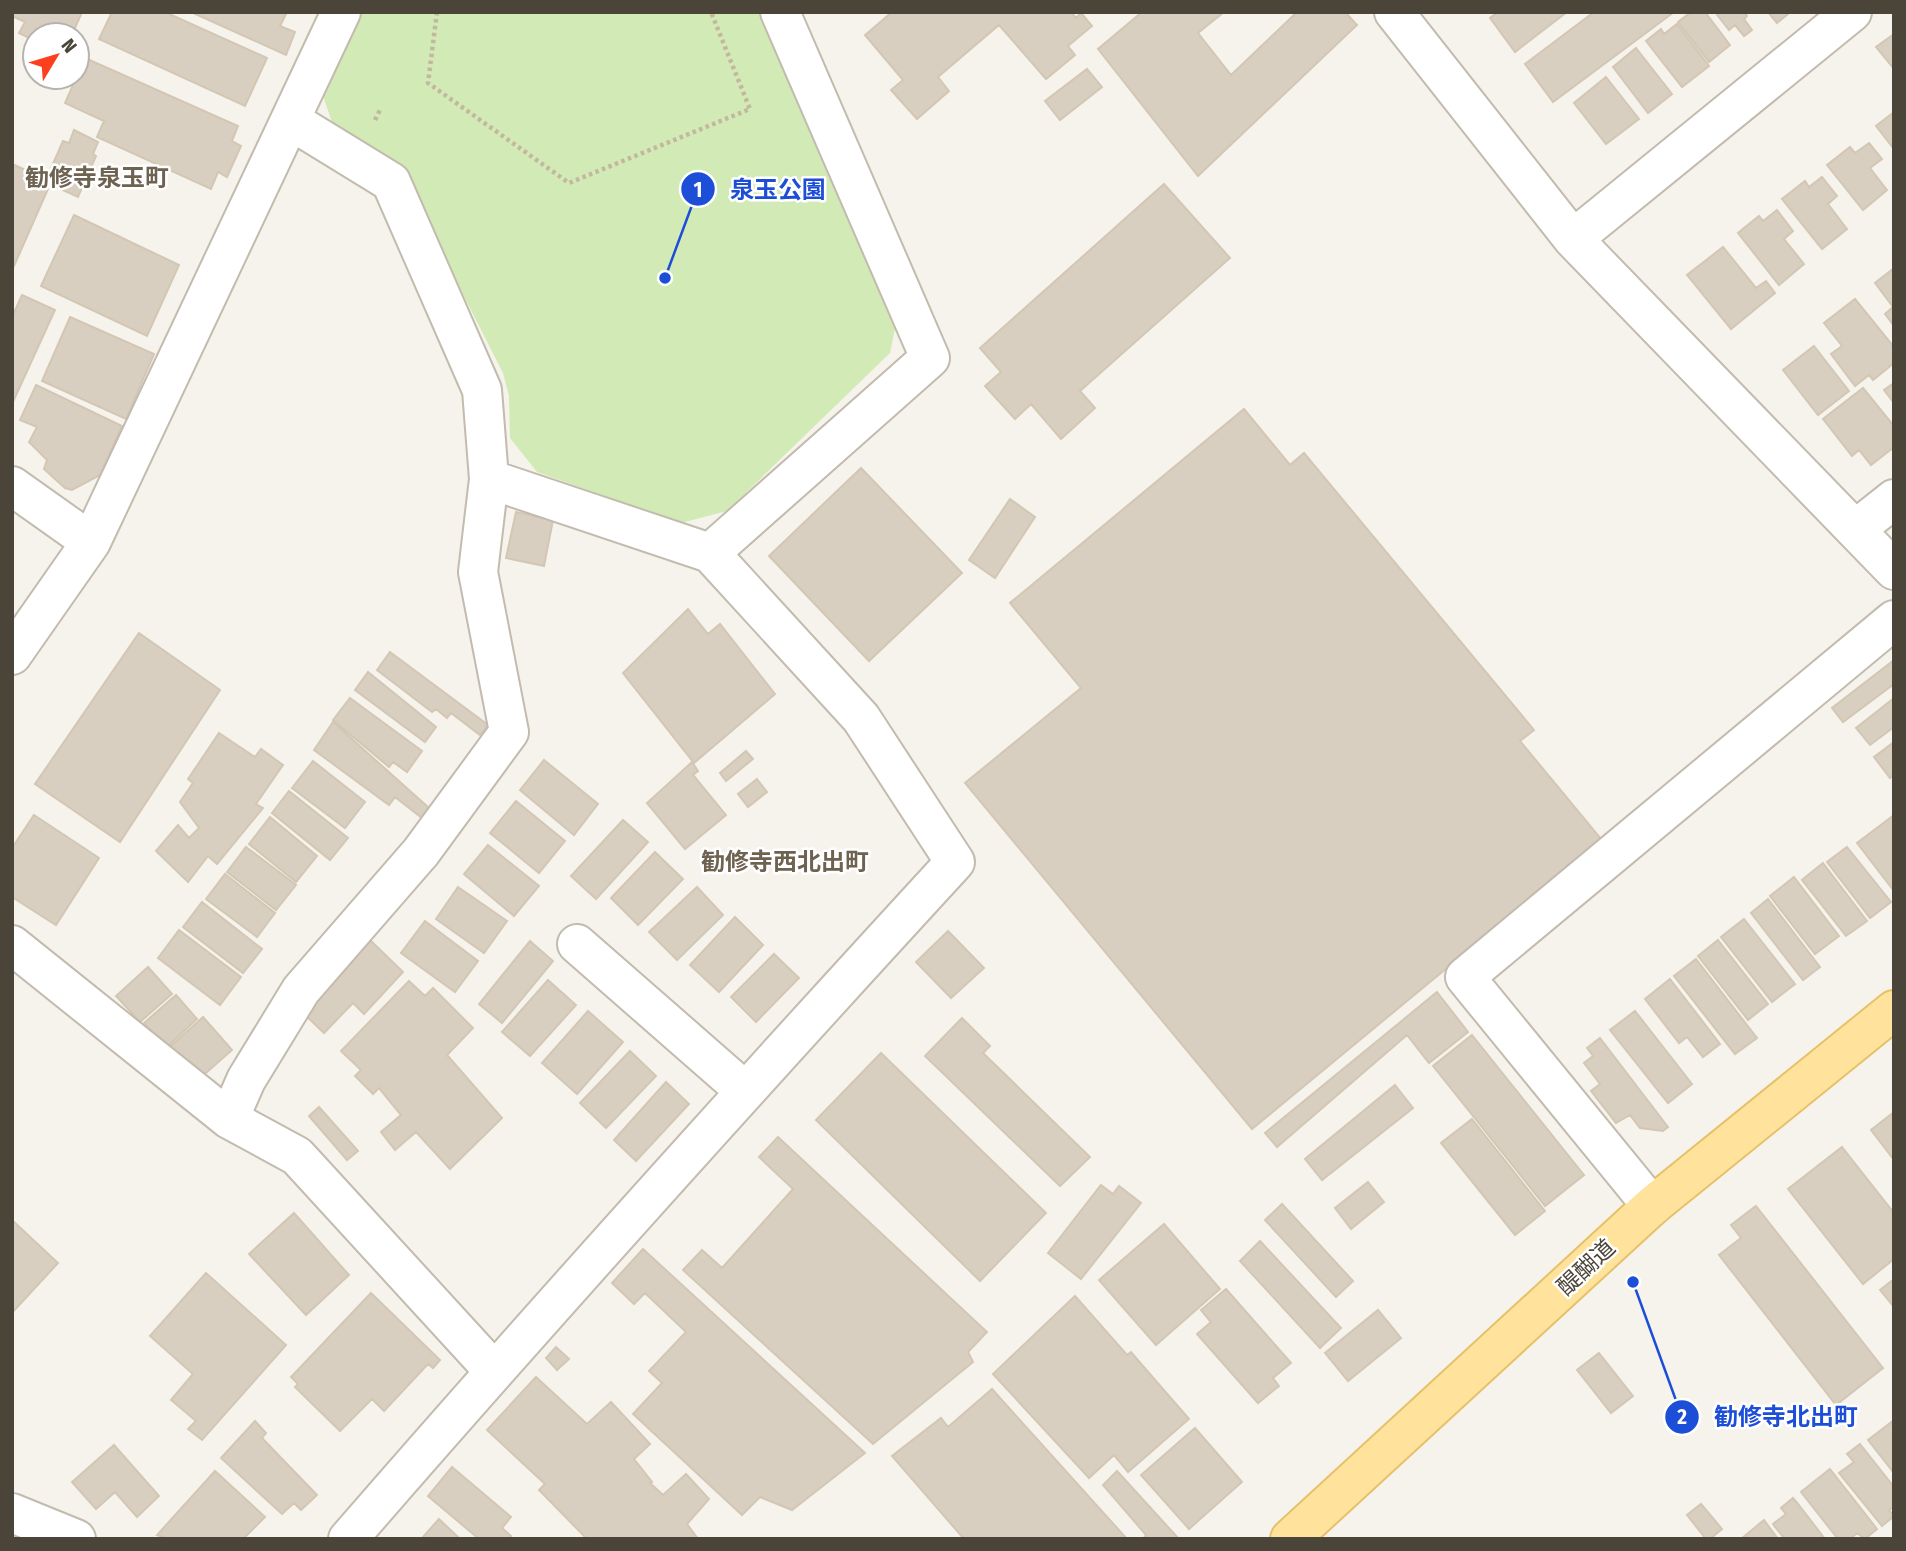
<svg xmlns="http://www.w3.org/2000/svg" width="1906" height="1551" font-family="'Fira Sans Condensed','Noto Sans JP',sans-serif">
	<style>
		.green { fill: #d2eab5 }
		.building { fill: #d8cfc1; stroke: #d3c7b4; stroke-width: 2 }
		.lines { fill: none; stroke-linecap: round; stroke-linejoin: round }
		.minor-casing { stroke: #c2bbae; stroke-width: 42 }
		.major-casing { stroke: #e6c16a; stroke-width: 42 }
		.path { stroke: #c4b79f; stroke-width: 4.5; stroke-dasharray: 3.5 3.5; stroke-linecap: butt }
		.minor { stroke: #fff; stroke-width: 38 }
		.major { stroke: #ffe39c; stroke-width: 38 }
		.labels { text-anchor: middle; stroke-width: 5; stroke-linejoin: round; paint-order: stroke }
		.street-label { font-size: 23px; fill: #4b4439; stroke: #fff }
		.neighbourhood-label { font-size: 24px; font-weight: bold; fill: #6e6250; stroke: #fff }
		.leader { fill: none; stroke: #1d4ed8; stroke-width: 2.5 }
		.callout-dot { fill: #1d4ed8; stroke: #fff; stroke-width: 2.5 }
		.mark-label { font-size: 21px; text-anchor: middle; font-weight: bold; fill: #fff }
		.callout-label { font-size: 24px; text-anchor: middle; font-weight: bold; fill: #1d4ed8; stroke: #fff; stroke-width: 5; stroke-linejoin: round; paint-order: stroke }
	</style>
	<rect width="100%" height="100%" fill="#f6f3ec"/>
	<path class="green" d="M 360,12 L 761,12 L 896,324 L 890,353 L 727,511 L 681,523 L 537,472 L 510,438 L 509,396 L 503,373 L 395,161 L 333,125 L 322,93 Z"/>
	<path class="building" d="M 12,12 L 82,12 L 72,35 L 35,35 L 35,41 L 19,33 L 25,22 L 12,16 Z
		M 112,12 L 165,12 L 267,58 L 245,106 L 99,39 Z
		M 191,12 L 287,12 L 280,26 L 295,32 L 286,55 Z
		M 892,12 L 1071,12 L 1076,18 L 1081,13 L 1092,26 L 1068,46 L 1075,55 L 1046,79 L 999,25 L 938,77 L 949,91 L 917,119 L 891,90 L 903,80 L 865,35 Z
		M 1142,12 L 1224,12 L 1198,33 L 1231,75 L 1297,12 L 1345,12 L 1357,25 L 1198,176 L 1098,49 Z
		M 1498,12 L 1567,12 L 1515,52 L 1490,18 Z
		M 1594,12 L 1674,12 L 1553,102 L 1525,64 Z
		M 1691,12 L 1705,12 L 1730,45 L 1709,62 L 1678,22 Z
		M 1715,12 L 1744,12 L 1747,16 L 1744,19 L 1752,30 L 1744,36 L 1735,25 L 1729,30 Z
		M 1768,12 L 1787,12 L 1788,14 L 1777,23 Z
		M 1677,24 L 1709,66 L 1682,87 L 1646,41 L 1661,29 L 1664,34 Z
		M 1894,34 L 1894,69 L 1876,47 Z
		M 1636,48 L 1672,94 L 1648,113 L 1613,67 Z
		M 85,58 L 238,126 L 232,141 L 241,146 L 227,177 L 218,172 L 211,189 L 97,137 L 104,121 L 65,103 Z
		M 1087,69 L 1102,87 L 1060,120 L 1045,101 Z
		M 1606,77 L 1639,119 L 1606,144 L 1574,103 Z
		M 1894,112 L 1894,149 L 1876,126 Z
		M 74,130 L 98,142 L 93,154 L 96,156 L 78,197 L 45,182 L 63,141 L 69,143 Z
		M 1869,143 L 1882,159 L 1870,168 L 1887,190 L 1863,210 L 1827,165 L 1850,147 L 1855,153 Z
		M 12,164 L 35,174 L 32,182 L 48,189 L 14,266 L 12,266 Z
		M 1822,177 L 1837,196 L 1828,204 L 1847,229 L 1822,249 L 1782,199 L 1805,181 L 1809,187 Z
		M 1164,184 L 1230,258 L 1080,391 L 1095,408 L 1061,439 L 1031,404 L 1015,419 L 985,386 L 1001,372 L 980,348 Z
		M 1777,210 L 1793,231 L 1784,239 L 1804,264 L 1779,285 L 1738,233 L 1759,216 L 1763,221 Z
		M 74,215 L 179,265 L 147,336 L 41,286 Z
		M 1723,247 L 1756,288 L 1766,281 L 1775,293 L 1731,329 L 1687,275 Z
		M 1894,268 L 1894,326 L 1885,314 L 1893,307 L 1875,283 Z
		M 22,295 L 55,310 L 12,404 L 12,317 Z
		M 1855,299 L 1894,347 L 1894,363 L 1873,380 L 1869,375 L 1855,386 L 1831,354 L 1842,346 L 1824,323 Z
		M 70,317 L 154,354 L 126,419 L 42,381 Z
		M 1814,346 L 1849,391 L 1818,415 L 1783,370 Z
		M 1894,383 L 1894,403 L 1884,390 Z
		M 36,385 L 122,426 L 100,475 L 72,490 L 65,488 L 44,469 L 47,460 L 29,442 L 37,427 L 20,420 Z
		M 1863,388 L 1894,426 L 1894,447 L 1871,465 L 1859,450 L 1852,456 L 1823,419 Z
		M 1244,409 L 1290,465 L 1304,453 L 1534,730 L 1520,741 L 1602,840 L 1252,1129 L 965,783 L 1081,688 L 1010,603 Z
		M 861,468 L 962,573 L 869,661 L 769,556 Z
		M 1010,499 L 1035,517 L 995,578 L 969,560 Z
		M 516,512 L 553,520 L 544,566 L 506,558 Z
		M 688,609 L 708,634 L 720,624 L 775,694 L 694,763 L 623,673 Z
		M 139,633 L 220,690 L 120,842 L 35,784 Z
		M 390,652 L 488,725 L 480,735 L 451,713 L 447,718 L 436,709 L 432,712 L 377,670 Z
		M 1894,660 L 1894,684 L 1843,722 L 1832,708 Z
		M 368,672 L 436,727 L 425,742 L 355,690 Z
		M 350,698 L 422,751 L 407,772 L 393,762 L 389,767 L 333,720 Z
		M 1894,698 L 1894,727 L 1870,745 L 1856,728 Z
		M 333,722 L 429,808 L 422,818 L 395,797 L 389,805 L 314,750 Z
		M 219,733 L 255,757 L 261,749 L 283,765 L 256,804 L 263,808 L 217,864 L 208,856 L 188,882 L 156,851 L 178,825 L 189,838 L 199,828 L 180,802 L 193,783 L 188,779 Z
		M 1894,742 L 1894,775 L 1890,778 L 1874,757 Z
		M 746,751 L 753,759 L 726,781 L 720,773 Z
		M 544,760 L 598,804 L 574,835 L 520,790 Z
		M 313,761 L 365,802 L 345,828 L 292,788 Z
		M 692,762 L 698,771 L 693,775 L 726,815 L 685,849 L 647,803 Z
		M 757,779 L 767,792 L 748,807 L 738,794 Z
		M 289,791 L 348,838 L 330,860 L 272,813 Z
		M 516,801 L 565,841 L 539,873 L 490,833 Z
		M 34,815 L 99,858 L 56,925 L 12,897 L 12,848 Z
		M 1894,815 L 1894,891 L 1857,843 Z
		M 270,817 L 317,856 L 296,882 L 249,844 Z
		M 623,820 L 648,842 L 596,899 L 571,876 Z
		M 488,845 L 539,886 L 514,916 L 464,874 Z
		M 246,847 L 296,885 L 276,910 L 227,872 Z
		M 1847,847 L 1891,902 L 1870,918 L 1827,862 Z
		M 655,852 L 683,879 L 638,925 L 611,898 Z
		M 1823,863 L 1867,921 L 1846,936 L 1802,880 Z
		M 225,874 L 275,913 L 257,937 L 206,899 Z
		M 1794,877 L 1839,936 L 1815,954 L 1770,896 Z
		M 458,887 L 507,921 L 484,953 L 436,919 Z
		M 697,887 L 723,915 L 677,960 L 649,932 Z
		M 1768,899 L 1820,967 L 1803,980 L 1751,913 Z
		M 202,902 L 262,949 L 243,973 L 183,927 Z
		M 735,917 L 763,945 L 719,992 L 690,965 Z
		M 1744,919 L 1795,984 L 1772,1002 L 1721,937 Z
		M 425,921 L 478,961 L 455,992 L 401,953 Z
		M 179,930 L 241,977 L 220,1005 L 158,958 Z
		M 948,931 L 984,968 L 951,998 L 916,962 Z
		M 369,939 L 403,972 L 364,1014 L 353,1003 L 324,1033 L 301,1011 Z
		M 1718,940 L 1768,1004 L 1748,1020 L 1698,956 Z
		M 530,941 L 553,961 L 502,1023 L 479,1004 Z
		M 774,954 L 799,978 L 756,1022 L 731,997 Z
		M 1696,959 L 1757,1038 L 1735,1054 L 1674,976 Z
		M 148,967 L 172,994 L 140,1022 L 116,996 Z
		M 1670,979 L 1720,1044 L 1703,1057 L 1687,1037 L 1679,1043 L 1645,999 Z
		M 548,980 L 576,1005 L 530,1056 L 502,1032 Z
		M 409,981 L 425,996 L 433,988 L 473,1028 L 447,1055 L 502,1118 L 450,1169 L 416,1132 L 395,1150 L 381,1132 L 401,1115 L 379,1088 L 373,1094 L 355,1076 L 361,1070 L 341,1051 Z
		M 1437,992 L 1468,1032 L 1429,1063 L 1407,1035 L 1277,1147 L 1265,1133 Z
		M 176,995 L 197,1019 L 166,1048 L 144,1023 Z
		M 588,1011 L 623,1042 L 577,1094 L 542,1063 Z
		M 1635,1011 L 1692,1084 L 1668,1103 L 1610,1030 Z
		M 203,1017 L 232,1050 L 199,1079 L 170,1047 Z
		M 962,1018 L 990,1046 L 983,1053 L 1090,1157 L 1060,1186 L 925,1056 Z
		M 1472,1035 L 1584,1175 L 1545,1206 L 1433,1066 Z
		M 1600,1038 L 1668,1127 L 1663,1131 L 1640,1128 L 1630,1115 L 1616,1123 L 1591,1091 L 1600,1084 L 1584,1063 L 1593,1056 L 1587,1048 Z
		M 630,1051 L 656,1076 L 606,1128 L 580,1103 Z
		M 881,1053 L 1046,1213 L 980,1281 L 816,1120 Z
		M 666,1082 L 689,1104 L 636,1161 L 614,1140 Z
		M 1395,1085 L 1413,1108 L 1322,1180 L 1305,1159 Z
		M 319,1107 L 358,1151 L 347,1160 L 309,1116 Z
		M 1894,1112 L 1894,1160 L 1871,1130 Z
		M 1472,1119 L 1545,1211 L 1515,1235 L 1441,1143 Z
		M 778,1137 L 987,1332 L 968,1352 L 973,1362 L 873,1444 L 683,1270 L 702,1250 L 722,1268 L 793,1189 L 759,1157 Z
		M 1842,1147 L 1894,1213 L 1894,1259 L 1863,1284 L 1788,1189 Z
		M 1368,1182 L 1384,1202 L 1351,1229 L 1335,1208 Z
		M 1101,1185 L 1113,1194 L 1119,1186 L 1141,1203 L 1081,1279 L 1048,1253 Z
		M 1282,1204 L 1353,1281 L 1336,1297 L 1265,1220 Z
		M 1756,1206 L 1883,1368 L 1836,1405 L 1719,1255 L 1741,1238 L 1731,1225 Z
		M 294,1213 L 349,1275 L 306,1315 L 249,1254 Z
		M 12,1220 L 58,1263 L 12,1313 Z
		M 1164,1224 L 1220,1289 L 1156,1345 L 1099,1280 Z
		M 1260,1241 L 1341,1328 L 1320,1348 L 1240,1261 Z
		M 643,1249 L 865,1453 L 792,1510 L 760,1497 L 742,1515 L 633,1414 L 662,1383 L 649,1371 L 686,1332 L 645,1293 L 634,1304 L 612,1283 Z
		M 206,1273 L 286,1345 L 202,1440 L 188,1429 L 196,1421 L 171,1400 L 193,1374 L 150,1336 Z
		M 1894,1279 L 1894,1307 L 1880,1290 Z
		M 1226,1289 L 1291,1363 L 1273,1378 L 1279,1386 L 1258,1403 L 1197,1334 L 1211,1322 L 1201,1310 Z
		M 371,1293 L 440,1360 L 433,1368 L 428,1364 L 384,1411 L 372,1399 L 340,1431 L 295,1387 L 298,1384 L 291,1377 Z
		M 1075,1296 L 1127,1355 L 1131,1352 L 1189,1419 L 1128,1472 L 1114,1455 L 1089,1478 L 993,1374 Z
		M 1378,1310 L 1401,1338 L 1348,1381 L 1325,1353 Z
		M 556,1347 L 569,1359 L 557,1370 L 546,1358 Z
		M 1599,1353 L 1633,1396 L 1611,1413 L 1577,1370 Z
		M 536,1377 L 587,1424 L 611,1402 L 650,1444 L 634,1459 L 652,1482 L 650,1483 L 663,1495 L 686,1474 L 709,1499 L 687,1524 L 698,1539 L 587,1539 L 539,1490 L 545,1484 L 487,1430 Z
		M 992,1389 L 1127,1539 L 964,1539 L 892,1456 L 941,1418 L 948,1427 Z
		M 1894,1420 L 1894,1473 L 1868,1440 Z
		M 255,1421 L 266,1433 L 262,1438 L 317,1495 L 301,1510 L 294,1503 L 282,1514 L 221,1458 Z
		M 1195,1428 L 1242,1482 L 1189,1529 L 1141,1475 Z
		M 1860,1444 L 1894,1487 L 1894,1507 L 1889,1510 L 1894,1516 L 1882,1526 L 1839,1473 L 1854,1462 L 1847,1454 Z
		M 114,1445 L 159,1496 L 137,1517 L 115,1492 L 96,1509 L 72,1482 Z
		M 452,1467 L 511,1517 L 502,1528 L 511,1536 L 508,1539 L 479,1539 L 428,1496 Z
		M 1830,1469 L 1877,1529 L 1865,1539 L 1857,1533 L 1850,1539 L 1838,1539 L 1801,1492 Z
		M 215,1471 L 265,1517 L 243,1539 L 168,1539 L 157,1535 Z
		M 1117,1471 L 1179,1539 L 1143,1539 L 1146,1535 L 1103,1485 Z
		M 1793,1498 L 1798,1504 L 1825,1539 L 1785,1539 L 1775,1527 L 1773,1524 L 1786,1514 L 1781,1508 Z
		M 1701,1504 L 1722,1529 L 1710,1539 L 1706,1539 L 1687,1515 Z
		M 439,1519 L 460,1539 L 422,1538 Z
		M 1764,1520 L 1778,1539 L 1741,1539 Z"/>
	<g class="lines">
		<g class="minor-casing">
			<path id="minor" d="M 1394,12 L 1573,239 L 1894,570
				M 290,120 L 391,182 L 482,390 L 489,479 L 710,553 L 861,718 L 955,862 C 750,1085 547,1310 348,1539
				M 1573,239 L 1852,12
				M 12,486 L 91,542
				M 1855,530 L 1894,499
				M 710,553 L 930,358 L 780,12
				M 12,655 L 91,542 L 341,12
				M 577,944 L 745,1091
				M 12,945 L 229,1119 L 297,1156 L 494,1371
				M 229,1119 L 246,1080 L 301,990 L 421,852 L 509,732 L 478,572 L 489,479
				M 1652,1206 L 1465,977 L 1894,620
				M 12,1513 L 76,1539"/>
		</g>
		<g class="major-casing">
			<path id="major" d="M 1290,1539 L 1652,1206 L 1894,1010"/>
		</g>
		<path class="path" d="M 437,12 L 428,83 L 569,183 L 750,109 L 711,12
			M 375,120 L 381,108"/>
		<use href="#minor" class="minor"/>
		<use href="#major" class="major"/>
	</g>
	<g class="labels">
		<g class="street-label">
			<text transform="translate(1586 1267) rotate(-43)" y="8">醍醐道</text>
		</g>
		<g class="neighbourhood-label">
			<text x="97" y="186">勧修寺泉玉町</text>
			<text x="785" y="870">勧修寺西北出町</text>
		</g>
	</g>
	<path class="leader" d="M665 278L698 189M1633 1282L1682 1417"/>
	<g class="callout-dot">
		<circle cx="665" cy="278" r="7"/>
		<circle cx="1633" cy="1282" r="7"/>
		<circle cx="698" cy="189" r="18"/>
		<circle cx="1682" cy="1417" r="18"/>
	</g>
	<g class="mark-label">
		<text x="698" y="197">1</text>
		<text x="1682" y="1424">2</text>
	</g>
	<g class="callout-label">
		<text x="778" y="198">泉玉公園</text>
		<text x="1786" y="1425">勧修寺北出町</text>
	</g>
	<rect width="1906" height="1551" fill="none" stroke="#4b4439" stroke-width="28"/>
	<g transform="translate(56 56) rotate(52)"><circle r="33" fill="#ffffff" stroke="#b7b4b0" stroke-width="2"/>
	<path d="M0-5L12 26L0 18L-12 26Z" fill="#fc3f1d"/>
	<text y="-10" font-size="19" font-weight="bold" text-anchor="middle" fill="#4b4439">N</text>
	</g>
</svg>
